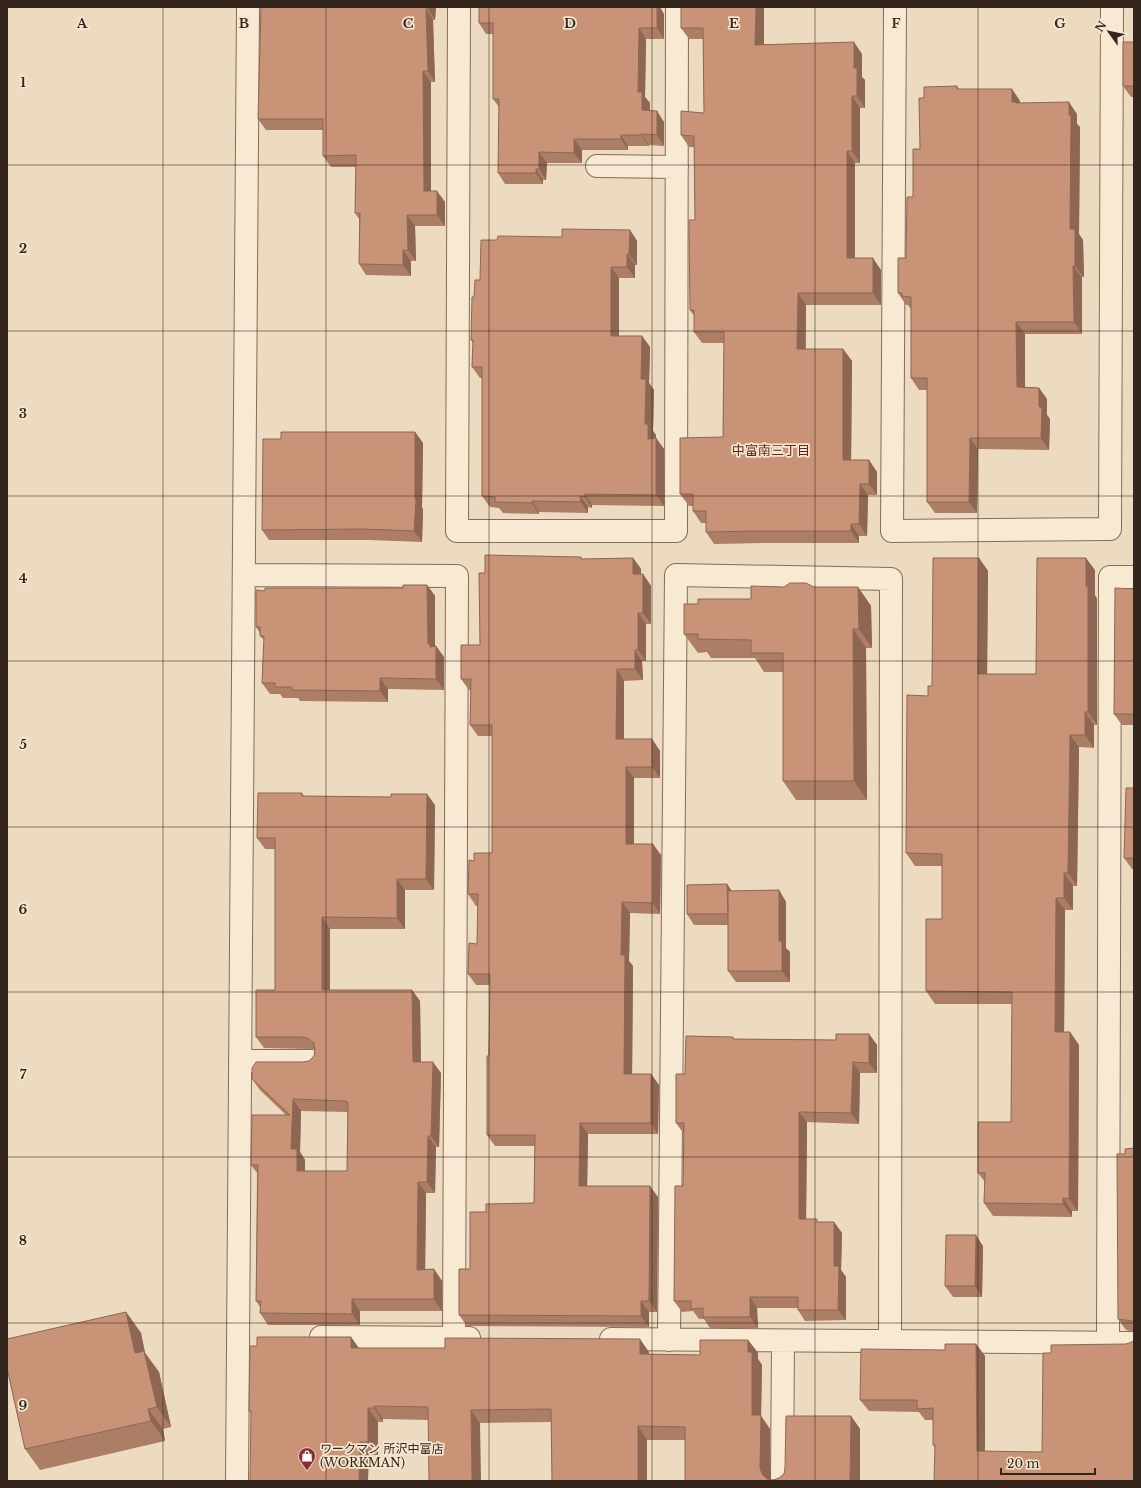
<svg xmlns="http://www.w3.org/2000/svg" width="1141" height="1488" font-family="'Libre Baskerville','Noto Sans JP',serif">
	<style>
		.lines { fill: none; stroke-linecap: round; stroke-linejoin: round }
		.minor-casing { stroke: #846c59; stroke-width: 24 }
		.minor { stroke: #f7e9d2; stroke-width: 22 }
		.wall { fill: #ad7e66; fill-rule: evenodd }
		.shaded-wall { fill: #8d6753 }
		.building { fill: #c99377; stroke: #8d6753; fill-rule: evenodd }
		.grid { fill: none; stroke: #34261c; stroke-width: 1; stroke-opacity: 0.55 }
		.labels { text-anchor: middle; stroke-width: 3.5; stroke-linejoin: round; paint-order: stroke }
		.poi-label { font-size: 12px; fill: #34261c; stroke: #f4e6cf; text-anchor: start }
		.neighbourhood-label { font-size: 13px; fill: #5f261d; stroke: #f4e6cf }
		.grid-label { font-size: 13px; text-anchor: middle; font-weight: bold; fill: #34261c; stroke: #f4e6cf; stroke-width: 3.5; stroke-linejoin: round; paint-order: stroke }
	</style>
	<rect width="100%" height="100%" fill="#ecdbc0"/>
	<g class="lines">
		<g class="minor-casing">
			<path id="minor" d="M 459,7 L 457,531 L 676,531 L 677,7
				M 895,7 L 892,531 L 1110,529 L 1112,7
				M 597,166 L 677,167
				M 244,575 L 457,576 L 454,1338
				M 240,1061 L 311,1061
				M 321,1337 L 469,1338
				M 611,1339 L 1134,1343
				M 669,1340 L 676,575 L 891,579 L 890,1341
				M 1108,1343 L 1110,577 L 1134,577
				M 237,1481 L 248,7
				M 782,1481 L 783,1341"/>
		</g>
		<use href="#minor" class="minor"/>
	</g>
	<path class="wall" d="M 261,7 L 436,7 L 435,20 L 433,20 L 435,82 L 431,82 L 431,191 L 445,202 L 445,226 L 415,226 L 416,261 L 411,261 L 411,276 L 366,275 L 359,264 L 359,219 L 355,213 L 356,167 L 331,167 L 323,156 L 323,130 L 266,130 L 258,119 Z
		M 681,7 L 764,7 L 764,44 L 862,54 L 862,77 L 865,80 L 865,108 L 860,108 L 860,163 L 855,163 L 855,258 L 881,270 L 881,305 L 806,305 L 806,349 L 843,349 L 852,361 L 851,460 L 869,460 L 877,472 L 877,495 L 868,495 L 867,536 L 859,536 L 859,543 L 765,543 L 714,544 L 706,532 L 706,523 L 701,523 L 693,511 L 693,506 L 689,506 L 680,494 L 723,437 L 724,343 L 702,343 L 694,332 L 694,316 L 690,310 L 695,220 L 694,147 L 689,147 L 681,135 L 704,113 L 703,39 L 689,39 L 681,28 Z
		M 664,14 L 664,39 L 646,39 L 645,97 L 650,103 L 650,111 L 664,122 L 664,146 L 649,145 L 649,146 L 628,146 L 628,150 L 582,150 L 582,163 L 547,163 L 546,180 L 543,180 L 543,184 L 505,184 L 498,173 L 499,107 L 493,99 L 493,34 L 486,34 L 479,23 Z
		M 1134,42 L 1134,97 L 1131,97 L 1123,86 Z
		M 957,86 L 959,89 L 1012,89 L 1020,101 L 1020,103 L 1077,114 L 1077,124 L 1080,127 L 1079,234 L 1083,240 L 1084,277 L 1082,277 L 1082,334 L 1025,334 L 1025,387 L 1039,388 L 1047,399 L 1047,415 L 1050,419 L 1049,450 L 978,449 L 977,513 L 935,513 L 927,502 L 927,390 L 919,390 L 911,378 L 911,308 L 910,308 L 908,305 L 906,305 L 898,293 L 906,258 L 913,197 L 920,149 L 924,98 Z
		M 630,230 L 637,241 L 637,265 L 635,265 L 635,278 L 619,278 L 619,336 L 642,336 L 650,347 L 649,383 L 654,390 L 653,431 L 656,435 L 656,438 L 664,449 L 664,506 L 592,505 L 592,508 L 588,507 L 588,513 L 539,512 L 539,514 L 503,513 L 499,508 L 490,507 L 482,496 L 482,378 L 480,378 L 472,367 L 473,343 L 471,340 L 474,297 L 480,280 L 497,240 L 562,237 Z
		M 415,432 L 423,443 L 422,507 L 423,510 L 422,542 L 370,540 L 269,540 L 262,530 L 281,439 Z
		M 633,558 L 641,569 L 641,574 L 643,574 L 651,586 L 651,624 L 646,624 L 646,661 L 642,661 L 643,680 L 624,681 L 624,739 L 652,739 L 660,751 L 660,778 L 634,778 L 634,844 L 661,855 L 660,914 L 630,913 L 629,961 L 633,966 L 632,1074 L 651,1074 L 659,1085 L 658,1134 L 588,1134 L 587,1186 L 658,1197 L 657,1312 L 649,1312 L 649,1327 L 467,1326 L 459,1315 L 470,1269 L 486,1212 L 534,1203 L 535,1146 L 495,1146 L 487,1135 L 490,985 L 476,985 L 468,974 L 477,944 L 478,906 L 476,906 L 468,894 L 474,861 L 492,853 L 492,736 L 478,736 L 470,725 L 471,690 L 469,690 L 461,679 L 480,645 L 485,573 L 582,559 Z
		M 979,558 L 988,571 L 987,674 L 1036,674 L 1095,570 L 1095,595 L 1097,599 L 1097,725 L 1094,725 L 1094,748 L 1079,747 L 1077,886 L 1073,886 L 1073,910 L 1065,910 L 1064,1032 L 1070,1032 L 1079,1045 L 1078,1211 L 1072,1211 L 1072,1217 L 993,1216 L 984,1203 L 985,1182 L 978,1173 L 1011,1122 L 1012,1004 L 935,1004 L 926,991 L 942,919 L 942,866 L 915,866 L 906,853 L 928,696 Z
		M 427,585 L 435,596 L 435,646 L 436,646 L 444,657 L 444,690 L 388,689 L 388,702 L 300,701 L 298,698 L 283,698 L 280,694 L 270,694 L 262,683 L 264,640 L 260,636 L 260,633 L 256,627 L 265,591 L 403,588 Z
		M 784,587 L 858,587 L 871,606 L 872,648 L 866,648 L 867,800 L 796,800 L 783,781 L 783,672 L 764,672 L 755,658 L 711,658 L 707,652 L 698,653 L 684,634 L 698,604 L 751,599 Z
		M 1134,589 L 1134,725 L 1122,725 L 1114,714 Z
		M 1134,788 L 1134,869 L 1132,869 L 1124,858 Z
		M 302,793 L 304,796 L 435,805 L 434,890 L 405,890 L 405,929 L 330,929 L 330,990 L 412,990 L 420,1001 L 421,1062 L 441,1073 L 439,1147 L 436,1147 L 435,1193 L 426,1193 L 425,1270 L 434,1269 L 442,1281 L 442,1311 L 360,1311 L 360,1325 L 268,1325 L 260,1313 L 260,1307 L 256,1301 L 257,1173 L 251,1165 L 286,1115 L 260,1090 L 252,1079 L 309,1061 L 314,1056 L 315,1050 L 311,1049 L 264,1048 L 256,1037 L 275,990 L 275,849 L 265,849 L 257,838 ZM 301,1111 L 348,1112 L 347,1171 L 305,1171 L 305,1160 L 300,1152 Z
		M 727,884 L 732,891 L 779,890 L 786,902 L 786,948 L 790,952 L 790,982 L 736,982 L 728,971 L 728,925 L 694,925 L 687,914 Z
		M 869,1034 L 877,1045 L 877,1073 L 860,1073 L 859,1124 L 807,1122 L 806,1219 L 819,1222 L 834,1222 L 842,1233 L 841,1270 L 846,1277 L 846,1320 L 805,1321 L 798,1310 L 798,1308 L 757,1308 L 758,1328 L 710,1328 L 704,1319 L 699,1319 L 693,1311 L 682,1312 L 674,1301 L 683,1186 L 684,1134 L 676,1123 L 685,1074 L 734,1039 L 836,1040 Z
		M 1134,1148 L 1134,1332 L 1126,1330 L 1118,1319 L 1125,1154 Z
		M 983,1246 L 982,1297 L 953,1297 L 945,1286 Z
		M 126,1312 L 141,1333 L 145,1353 L 159,1372 L 171,1427 L 163,1429 L 165,1441 L 40,1470 L 25,1449 Z
		M 351,1337 L 359,1348 L 649,1352 L 649,1354 L 700,1355 L 748,1340 L 758,1353 L 758,1359 L 762,1365 L 761,1416 L 770,1429 L 770,1479 L 773,1480 L 779,1478 L 851,1416 L 860,1429 L 860,1481 L 685,1481 L 685,1440 L 647,1440 L 647,1481 L 552,1481 L 551,1422 L 480,1423 L 428,1420 L 383,1419 L 383,1422 L 378,1422 L 378,1455 L 369,1455 L 251,1413 L 249,1411 L 257,1346 Z
		M 976,1344 L 985,1356 L 985,1451 L 1134,1481 L 935,1448 L 933,1445 L 933,1420 L 925,1420 L 919,1412 L 869,1411 L 860,1400 L 945,1350 Z"/>
	<path class="shaded-wall" d="M 428,7 L 436,7 L 435,20 L 428,9 Z
		M 657,7 L 660,7 L 664,14 L 664,39 L 657,28 Z
		M 756,7 L 764,7 L 764,56 L 755,45 Z
		M 426,9 L 433,20 L 435,82 L 428,71 Z
		M 639,28 L 646,39 L 645,97 L 650,103 L 649,121 L 642,110 L 638,92 Z
		M 854,42 L 862,54 L 862,77 L 865,80 L 865,108 L 857,96 L 854,68 Z
		M 423,71 L 431,82 L 431,202 L 424,191 Z
		M 1012,89 L 1020,101 L 1020,108 L 1012,102 Z
		M 852,96 L 860,108 L 860,163 L 852,151 Z
		M 1069,102 L 1077,114 L 1077,124 L 1080,127 L 1079,234 L 1083,240 L 1084,277 L 1075,266 L 1070,229 Z
		M 657,111 L 664,122 L 664,146 L 657,135 Z
		M 641,134 L 649,145 L 649,146 L 641,135 Z
		M 621,135 L 628,146 L 628,150 L 621,139 Z
		M 574,139 L 582,150 L 582,163 L 574,153 Z
		M 847,151 L 855,163 L 855,270 L 847,258 Z
		M 539,152 L 547,163 L 546,180 L 539,169 Z
		M 536,169 L 543,180 L 543,184 L 536,173 Z
		M 437,191 L 445,202 L 445,226 L 437,215 Z
		M 407,215 L 415,226 L 416,261 L 408,250 Z
		M 630,230 L 637,241 L 637,265 L 629,254 Z
		M 403,250 L 411,261 L 411,276 L 403,265 Z
		M 627,254 L 635,265 L 635,278 L 627,267 Z
		M 873,258 L 881,270 L 881,305 L 873,293 Z
		M 1073,266 L 1082,277 L 1082,334 L 1074,322 Z
		M 611,267 L 619,278 L 619,347 L 611,336 Z
		M 798,293 L 806,305 L 805,361 L 797,349 Z
		M 1016,322 L 1025,334 L 1025,399 L 1017,387 Z
		M 642,336 L 650,347 L 649,383 L 654,390 L 653,431 L 656,435 L 656,450 L 648,439 L 645,424 L 641,379 Z
		M 843,349 L 852,361 L 851,472 L 843,460 Z
		M 1039,388 L 1047,399 L 1047,415 L 1050,419 L 1049,450 L 1041,438 L 1039,407 Z
		M 415,432 L 423,443 L 422,507 L 423,510 L 422,542 L 414,531 Z
		M 656,438 L 664,449 L 664,506 L 656,495 Z
		M 970,438 L 978,449 L 977,513 L 969,502 Z
		M 869,460 L 877,472 L 877,495 L 869,484 Z
		M 860,484 L 868,495 L 867,536 L 859,524 Z
		M 585,494 L 592,505 L 592,508 L 585,497 Z
		M 580,496 L 588,507 L 588,513 L 581,502 Z
		M 532,501 L 539,512 L 539,514 L 532,503 Z
		M 851,524 L 859,536 L 859,543 L 851,531 Z
		M 633,558 L 641,569 L 641,586 L 633,574 Z
		M 979,558 L 988,571 L 987,687 L 978,674 Z
		M 1086,558 L 1095,570 L 1095,595 L 1097,599 L 1097,725 L 1088,712 L 1086,586 Z
		M 643,574 L 651,586 L 651,624 L 643,613 Z
		M 427,585 L 435,596 L 435,652 L 436,646 L 444,657 L 444,690 L 436,679 L 428,644 Z
		M 858,587 L 871,606 L 872,648 L 859,629 Z
		M 638,613 L 646,624 L 646,661 L 638,650 Z
		M 853,629 L 866,648 L 867,800 L 854,781 Z
		M 635,650 L 642,661 L 643,680 L 635,669 Z
		M 617,669 L 624,681 L 624,751 L 616,739 Z
		M 380,678 L 388,689 L 388,702 L 380,691 Z
		M 1085,712 L 1094,725 L 1094,748 L 1085,735 Z
		M 1070,735 L 1079,747 L 1077,886 L 1068,873 Z
		M 652,739 L 660,751 L 660,778 L 652,767 Z
		M 626,767 L 634,778 L 634,855 L 626,844 Z
		M 427,794 L 435,805 L 434,890 L 426,879 Z
		M 653,844 L 661,855 L 660,914 L 653,903 Z
		M 1064,873 L 1073,886 L 1073,910 L 1064,898 Z
		M 397,879 L 405,890 L 405,929 L 397,918 Z
		M 727,884 L 735,896 L 735,925 L 728,914 Z
		M 779,890 L 786,902 L 786,948 L 790,952 L 790,982 L 782,971 L 779,941 Z
		M 1056,898 L 1065,910 L 1064,1044 L 1055,1032 Z
		M 622,902 L 630,913 L 629,961 L 633,966 L 632,1085 L 624,1074 L 621,955 Z
		M 322,917 L 330,929 L 330,1001 L 322,990 Z
		M 412,990 L 420,1001 L 421,1073 L 413,1062 Z
		M 1070,1032 L 1079,1045 L 1078,1211 L 1069,1199 Z
		M 869,1034 L 877,1045 L 877,1073 L 869,1063 Z
		M 433,1062 L 441,1073 L 439,1147 L 431,1136 Z
		M 853,1062 L 860,1073 L 859,1124 L 851,1113 Z
		M 651,1074 L 659,1085 L 658,1134 L 651,1123 Z
		M 293,1099 L 301,1111 L 300,1152 L 305,1160 L 305,1182 L 297,1171 L 291,1149 Z
		M 799,1112 L 807,1122 L 806,1230 L 799,1219 Z
		M 580,1123 L 588,1134 L 587,1197 L 579,1186 Z
		M 428,1136 L 436,1147 L 435,1193 L 427,1182 Z
		M 418,1182 L 426,1193 L 425,1281 L 417,1270 Z
		M 650,1186 L 658,1197 L 657,1312 L 649,1301 Z
		M 1063,1198 L 1072,1211 L 1072,1217 L 1063,1204 Z
		M 834,1222 L 842,1233 L 841,1270 L 846,1277 L 846,1320 L 838,1310 L 834,1266 Z
		M 976,1235 L 983,1246 L 982,1297 L 975,1286 Z
		M 434,1269 L 442,1281 L 442,1311 L 434,1299 Z
		M 750,1297 L 757,1308 L 758,1328 L 750,1317 Z
		M 352,1299 L 360,1311 L 360,1325 L 352,1314 Z
		M 641,1301 L 649,1312 L 649,1327 L 641,1316 Z
		M 126,1312 L 141,1333 L 145,1353 L 159,1372 L 171,1427 L 157,1407 L 135,1353 Z
		M 351,1337 L 360,1350 L 351,1348 Z
		M 640,1339 L 649,1352 L 649,1367 L 640,1354 Z
		M 748,1340 L 758,1353 L 758,1359 L 762,1365 L 761,1416 L 770,1429 L 770,1481 L 762,1474 L 760,1468 L 752,1415 L 748,1352 Z
		M 976,1344 L 985,1356 L 985,1463 L 977,1451 Z
		M 374,1406 L 383,1419 L 383,1422 L 374,1408 Z
		M 368,1408 L 378,1422 L 378,1455 L 368,1442 Z
		M 148,1409 L 163,1429 L 165,1441 L 151,1421 Z
		M 471,1410 L 480,1423 L 481,1481 L 472,1481 Z
		M 851,1416 L 860,1429 L 860,1481 L 850,1481 Z
		M 638,1426 L 647,1440 L 647,1481 L 638,1481 Z
		M 360,1442 L 369,1455 L 368,1481 L 359,1481 Z"/>
	<path class="building" d="M 261,7 L 428,7 L 428,9 L 426,9 L 428,71 L 423,71 L 424,191 L 437,191 L 437,215 L 407,215 L 408,250 L 403,250 L 403,265 L 359,264 L 360,213 L 355,213 L 356,155 L 323,156 L 323,119 L 258,119 Z
		M 479,7 L 657,7 L 657,28 L 639,28 L 638,92 L 642,92 L 642,110 L 657,111 L 657,135 L 641,134 L 641,135 L 621,135 L 621,139 L 574,139 L 574,153 L 539,152 L 539,169 L 536,169 L 536,173 L 498,173 L 499,99 L 493,99 L 493,23 L 479,23 Z
		M 681,7 L 756,7 L 755,45 L 854,42 L 854,68 L 857,68 L 857,96 L 852,96 L 852,151 L 847,151 L 847,258 L 873,258 L 873,293 L 798,293 L 797,349 L 843,349 L 843,460 L 869,460 L 869,484 L 860,484 L 859,524 L 851,524 L 851,531 L 757,531 L 706,532 L 706,511 L 693,511 L 693,494 L 680,494 L 680,438 L 723,437 L 724,332 L 694,332 L 694,310 L 690,310 L 689,226 L 689,220 L 695,220 L 694,136 L 681,135 L 681,111 L 704,113 L 703,28 L 681,28 Z
		M 1123,42 L 1134,42 L 1134,86 L 1123,86 Z
		M 957,86 L 957,89 L 1012,89 L 1012,102 L 1016,102 L 1016,103 L 1069,102 L 1069,115 L 1071,115 L 1070,229 L 1075,229 L 1075,266 L 1073,266 L 1074,322 L 1016,322 L 1017,387 L 1039,388 L 1039,407 L 1042,407 L 1041,438 L 970,438 L 969,502 L 927,502 L 927,378 L 911,378 L 911,297 L 902,296 L 902,293 L 898,293 L 898,258 L 906,258 L 907,197 L 913,197 L 913,149 L 920,149 L 919,98 L 924,98 L 924,87 Z
		M 562,229 L 630,230 L 629,254 L 627,254 L 627,267 L 611,267 L 611,336 L 642,336 L 641,379 L 646,379 L 645,424 L 648,424 L 648,439 L 656,438 L 656,495 L 585,494 L 585,497 L 580,496 L 581,502 L 532,501 L 532,503 L 495,502 L 495,497 L 482,496 L 482,367 L 472,367 L 473,340 L 471,340 L 472,297 L 474,297 L 475,280 L 480,280 L 481,240 L 497,240 L 498,236 L 562,237 Z
		M 281,432 L 415,432 L 415,499 L 416,499 L 414,531 L 363,529 L 262,530 L 263,439 L 281,439 Z
		M 485,555 L 581,557 L 581,559 L 633,558 L 633,574 L 643,574 L 643,613 L 638,613 L 638,650 L 635,650 L 635,669 L 617,669 L 616,739 L 652,739 L 652,767 L 626,767 L 626,844 L 653,844 L 653,903 L 622,902 L 621,955 L 625,955 L 624,1074 L 651,1074 L 651,1123 L 580,1123 L 579,1186 L 650,1186 L 649,1301 L 641,1301 L 641,1316 L 459,1315 L 459,1269 L 470,1269 L 470,1212 L 486,1212 L 486,1204 L 534,1203 L 535,1135 L 487,1135 L 487,1056 L 489,1056 L 490,974 L 468,974 L 469,943 L 477,944 L 478,894 L 468,894 L 469,860 L 474,861 L 474,853 L 492,853 L 492,725 L 470,725 L 471,679 L 461,679 L 461,645 L 480,645 L 479,573 L 485,573 Z
		M 933,558 L 979,558 L 978,674 L 1036,674 L 1037,558 L 1086,558 L 1086,586 L 1088,586 L 1088,712 L 1085,712 L 1085,735 L 1070,735 L 1068,873 L 1064,873 L 1064,898 L 1056,898 L 1055,1032 L 1070,1032 L 1069,1199 L 1063,1198 L 1063,1204 L 984,1203 L 985,1173 L 978,1173 L 978,1122 L 1011,1122 L 1012,992 L 926,991 L 926,919 L 942,919 L 942,854 L 906,853 L 907,695 L 928,696 L 928,686 L 932,686 Z
		M 790,583 L 806,583 L 814,587 L 858,587 L 859,629 L 853,629 L 854,781 L 783,781 L 783,653 L 751,653 L 751,640 L 698,639 L 698,634 L 684,634 L 684,604 L 698,604 L 698,599 L 751,599 L 751,586 L 784,587 Z
		M 403,585 L 427,585 L 428,644 L 430,644 L 430,647 L 436,646 L 436,679 L 380,678 L 380,691 L 292,690 L 292,687 L 275,687 L 275,683 L 262,683 L 264,636 L 260,636 L 260,627 L 256,627 L 256,590 L 265,591 L 265,588 L 403,588 Z
		M 1115,588 L 1134,589 L 1134,714 L 1114,714 Z
		M 1126,788 L 1134,788 L 1134,858 L 1124,858 Z
		M 258,793 L 302,793 L 302,796 L 391,797 L 391,794 L 427,794 L 426,879 L 397,879 L 397,918 L 322,917 L 322,990 L 412,990 L 413,1062 L 433,1062 L 431,1136 L 428,1136 L 427,1182 L 418,1182 L 417,1270 L 434,1269 L 434,1299 L 352,1299 L 352,1314 L 260,1313 L 261,1301 L 256,1301 L 258,1165 L 251,1165 L 252,1115 L 290,1115 L 252,1079 L 252,1068 L 256,1062 L 303,1062 L 309,1061 L 314,1056 L 315,1050 L 314,1043 L 309,1039 L 303,1037 L 256,1037 L 256,990 L 275,990 L 275,838 L 257,838 ZM 293,1099 L 346,1101 L 346,1102 L 348,1102 L 347,1171 L 297,1171 L 297,1149 L 291,1149 Z
		M 727,884 L 728,914 L 687,914 L 687,885 Z
		M 779,890 L 779,941 L 782,941 L 782,971 L 728,971 L 728,891 Z
		M 836,1034 L 869,1034 L 869,1063 L 853,1062 L 851,1113 L 799,1112 L 799,1219 L 817,1219 L 817,1222 L 834,1222 L 834,1266 L 839,1266 L 838,1310 L 798,1310 L 798,1297 L 750,1297 L 750,1317 L 703,1317 L 703,1308 L 691,1309 L 691,1301 L 674,1301 L 675,1186 L 683,1186 L 684,1123 L 676,1123 L 676,1074 L 685,1074 L 686,1036 L 733,1037 L 733,1039 L 836,1040 Z
		M 1134,1148 L 1134,1322 L 1132,1321 L 1118,1319 L 1117,1154 L 1125,1154 L 1125,1149 Z
		M 946,1235 L 976,1235 L 975,1286 L 945,1286 Z
		M 126,1312 L 135,1353 L 144,1351 L 157,1407 L 148,1409 L 151,1421 L 25,1449 L 7,1368 L 7,1339 Z
		M 257,1337 L 351,1337 L 351,1348 L 445,1348 L 445,1338 L 640,1339 L 640,1354 L 700,1355 L 700,1340 L 748,1340 L 748,1352 L 752,1352 L 752,1415 L 761,1415 L 760,1468 L 762,1474 L 767,1479 L 773,1480 L 779,1478 L 784,1474 L 785,1468 L 786,1416 L 851,1416 L 850,1481 L 685,1481 L 685,1427 L 638,1426 L 638,1481 L 552,1481 L 551,1409 L 471,1410 L 472,1481 L 429,1481 L 428,1407 L 374,1406 L 374,1408 L 368,1408 L 368,1442 L 360,1442 L 359,1481 L 250,1481 L 251,1411 L 249,1411 L 250,1346 L 257,1346 Z
		M 1134,1340 L 1134,1481 L 934,1481 L 935,1445 L 933,1445 L 933,1408 L 917,1409 L 917,1400 L 860,1400 L 861,1349 L 945,1350 L 945,1344 L 976,1344 L 977,1451 L 1042,1452 L 1043,1353 L 1051,1353 L 1051,1345 L 1126,1344 L 1132,1342 Z"/>
	<path class="grid" d="M 163,7 L 163,1481M 326,7 L 326,1481M 489,7 L 489,1481M 652,7 L 652,1481M 815,7 L 815,1481M 978,7 L 978,1481M 7,165 L 1134,165M 7,331 L 1134,331M 7,496 L 1134,496M 7,661 L 1134,661M 7,827 L 1134,827M 7,992 L 1134,992M 7,1157 L 1134,1157M 7,1323 L 1134,1323"/>
	<defs>
		<g id="shop-pin" transform="scale(0.9)"><path d="M0 17L-7.5 6A9.5 9.5 0 1 1 7.5 6Z" fill="#912b33" stroke="#f4e6cf"/><path d="M-5-2.5h2.3a2.7 3.5 0 0 1 5.4 0H5L5.5 6h-11ZM-1.5-2.5h3a1.5 2.3 0 0 0-3 0Z" fill="#fff"/></g>
	</defs>
	<g fill-rule="evenodd">
		<use href="#shop-pin" x="307" y="1456"/>
	</g>
	<g class="labels">
		<g class="poi-label">
			<text x="320" y="1453">ワークマン 所沢中富店<tspan x="320" dy="14">(WORKMAN)</tspan></text>
		</g>
		<g class="neighbourhood-label">
			<text x="771" y="455">中富南三丁目</text>
		</g>
	</g>
	<g class="grid-label">
		<text x="82" y="28">A</text>
		<text x="244" y="28">B</text>
		<text x="408" y="28">C</text>
		<text x="570" y="28">D</text>
		<text x="734" y="28">E</text>
		<text x="896" y="28">F</text>
		<text x="1060" y="28">G</text>
		<text x="23" y="87">1</text>
		<text x="23" y="253">2</text>
		<text x="23" y="418">3</text>
		<text x="23" y="583">4</text>
		<text x="23" y="749">5</text>
		<text x="23" y="914">6</text>
		<text x="23" y="1079">7</text>
		<text x="23" y="1245">8</text>
		<text x="23" y="1410">9</text>
	</g>
	<rect width="1141" height="1488" fill="none" stroke="#34261c" stroke-width="16"/>
	<g transform="translate(1109 32) rotate(303)" stroke="#f4e6cf" stroke-width="3" paint-order="stroke">
	<path d="M0-3L7 15L0 10L-7 15Z" fill="#34261c"/>
	<text y="-6" font-size="11" font-weight="bold" text-anchor="middle" fill="#34261c">N</text>
	</g>
	<path d="M1001 1468v6h94v-6" fill="none" stroke="#34261c" stroke-width="2"/>
	<text x="1007" y="1468" font-size="12" fill="#34261c" stroke="#f4e6cf" stroke-width="3" paint-order="stroke">20 m</text>
</svg>
